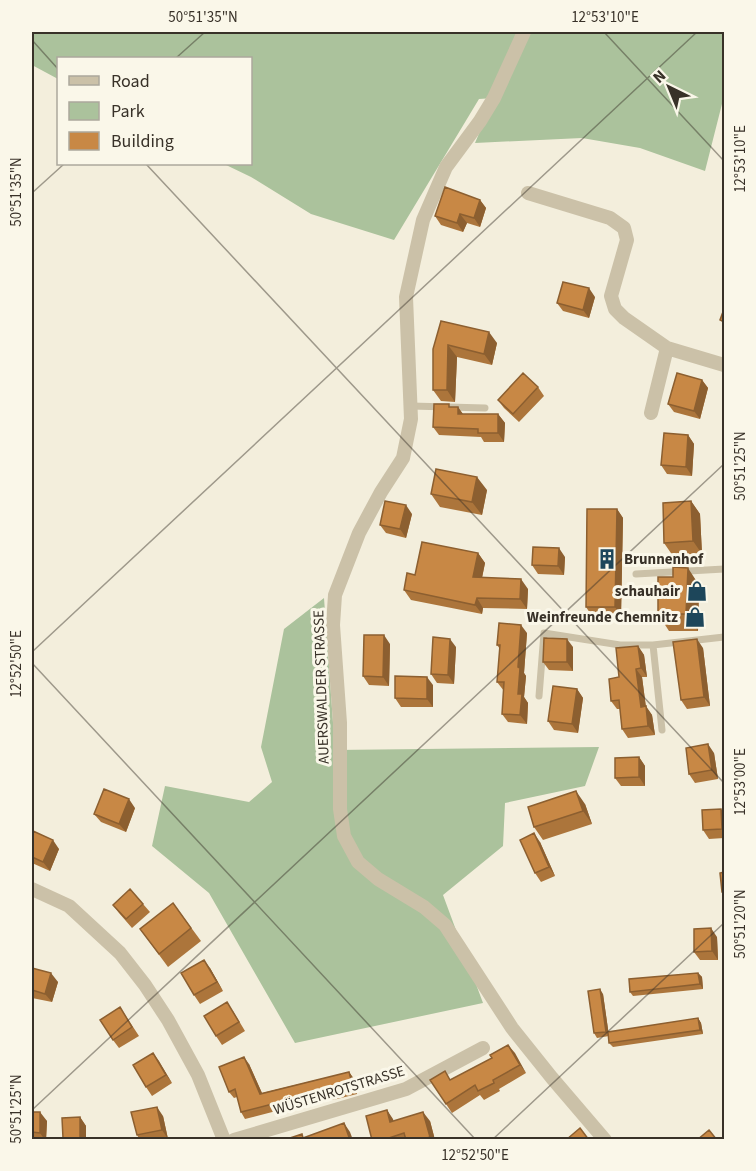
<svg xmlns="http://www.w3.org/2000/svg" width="756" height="1171" font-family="'Source Sans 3',sans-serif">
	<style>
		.green { fill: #abc29c }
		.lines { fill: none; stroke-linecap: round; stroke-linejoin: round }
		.lane { stroke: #cbc1a8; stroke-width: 7 }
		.street { stroke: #cbc1a8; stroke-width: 14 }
		.wall { fill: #ac753b }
		.shaded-wall { fill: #8c5f30 }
		.building { fill: #c88845; stroke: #8c5f30; stroke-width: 1.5 }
		.ticks { fill: none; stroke: #383128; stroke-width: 1.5; stroke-opacity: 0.45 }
		.labels { text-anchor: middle; stroke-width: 6; stroke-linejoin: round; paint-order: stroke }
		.poi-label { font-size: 15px; font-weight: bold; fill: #383128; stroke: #faf7e9; text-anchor: end }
		.street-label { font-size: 15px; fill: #383128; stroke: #faf7e9 }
		.neatline { fill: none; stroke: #383128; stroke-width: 2 }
		.ticks-label { font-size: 15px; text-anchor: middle; fill: #383128 }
	</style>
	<rect width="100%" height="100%" fill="#f3eedc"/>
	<path class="green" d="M 32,32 L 724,32 L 724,96 L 705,171 L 640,148 L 582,138 L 475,143 L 494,98 L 479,99 L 394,240 L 311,214 L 251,177 L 224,164 L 250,164 L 250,58 L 58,58 L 58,79 L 32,65 Z
		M 324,598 L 335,750 L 599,747 L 585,786 L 505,803 L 503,846 L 443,895 L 483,1003 L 295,1043 L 209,893 L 152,846 L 165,786 L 249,802 L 272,782 L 261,747 L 284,629 Z"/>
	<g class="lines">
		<path class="lane" d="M 411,406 L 485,408
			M 636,574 L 724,569
			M 653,645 L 662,730
			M 539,696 L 544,633 L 620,645 L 653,645 L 724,637"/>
		<path class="street" d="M 524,32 L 494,98 L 480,121 L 446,167 L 423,220 L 406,297 L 411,419 L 403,458 L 381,492 L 359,533 L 335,595 L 333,625 L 340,723 L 340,809 L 344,836 L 358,862 L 378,879 L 424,907 L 445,925 L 512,1028 L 552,1078 L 605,1140
			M 528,193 L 610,218 L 624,228 L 627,240 L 611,296 L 615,309 L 624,318 L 667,348 L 651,413
			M 667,348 L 724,365
			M 32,889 L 69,906 L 120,953 L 145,985 L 168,1020 L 198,1075 L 224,1140
			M 234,1140 L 406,1089 L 483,1048"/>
	</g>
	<path class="wall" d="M 480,200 L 486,208 L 480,227 L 467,223 L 463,232 L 441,225 L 435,216 Z
		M 595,297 L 589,318 L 563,311 L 557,303 Z
		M 441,321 L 497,343 L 492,365 L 457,357 L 455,402 L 441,401 L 433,390 Z
		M 702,380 L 708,388 L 700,419 L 674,412 L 668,404 Z
		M 538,387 L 544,396 L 519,422 L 504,408 L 498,400 Z
		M 451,407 L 458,407 L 463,414 L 498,414 L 505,423 L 504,442 L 484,442 L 481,437 L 439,435 L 433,427 Z
		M 688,435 L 694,444 L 692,476 L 667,474 L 661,465 Z
		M 487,490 L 482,515 L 440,507 L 431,494 Z
		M 691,501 L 700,514 L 702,554 L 673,556 L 664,543 Z
		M 617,509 L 623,518 L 621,616 L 592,616 L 586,607 Z
		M 412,514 L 406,538 L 386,533 L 380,525 Z
		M 478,553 L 485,563 L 482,578 L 528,589 L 527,609 L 483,608 L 482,614 L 411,600 L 404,590 L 415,575 Z
		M 565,557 L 564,575 L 538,574 L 532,565 Z
		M 673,577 L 699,585 L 698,631 L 669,631 L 658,614 Z
		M 527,633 L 524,673 L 526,676 L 524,697 L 528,703 L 527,724 L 508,722 L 502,714 L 504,691 L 497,682 L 500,649 L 497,645 Z
		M 390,644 L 389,686 L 369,685 L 363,676 Z
		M 638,646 L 644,655 L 647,677 L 642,677 L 646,707 L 652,715 L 655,735 L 628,738 L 622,729 L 620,709 L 617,709 L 611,701 L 619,677 Z
		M 456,647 L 454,684 L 437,683 L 431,674 Z
		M 573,647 L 573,671 L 549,670 L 543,662 Z
		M 703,648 L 710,706 L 687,709 L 681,700 Z
		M 433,685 L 433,707 L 401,707 L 395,698 Z
		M 577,689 L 583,698 L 578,733 L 554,730 L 548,721 Z
		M 714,753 L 718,779 L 695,783 L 689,774 Z
		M 639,757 L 645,766 L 645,786 L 621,786 L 615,778 Z
		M 585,804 L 592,824 L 543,840 L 534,827 Z
		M 135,808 L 126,832 L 101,822 L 94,814 Z
		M 724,813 L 724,838 L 709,839 L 703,830 Z
		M 32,835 L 59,849 L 50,871 L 32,863 Z
		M 540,842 L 555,876 L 541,882 L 535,873 Z
		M 173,903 L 201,941 L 168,967 L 140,929 Z
		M 143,904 L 150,912 L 132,928 L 119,913 L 113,905 Z
		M 717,937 L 718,960 L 700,960 L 694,952 Z
		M 32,968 L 58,982 L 52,1002 L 32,998 Z
		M 210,968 L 223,991 L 200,1004 L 194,995 Z
		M 698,973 L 702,977 L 703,989 L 633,996 L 630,992 Z
		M 603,994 L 609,1036 L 597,1038 L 594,1033 Z
		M 120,1007 L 139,1036 L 119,1048 L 113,1040 Z
		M 233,1011 L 245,1031 L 222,1045 L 216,1036 Z
		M 698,1018 L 701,1023 L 703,1034 L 613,1047 L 609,1043 Z
		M 508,1045 L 526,1073 L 499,1089 L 500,1091 L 484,1100 L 480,1095 L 452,1113 L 446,1104 L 451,1080 L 492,1058 Z
		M 153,1053 L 172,1083 L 152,1096 L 146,1087 Z
		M 249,1064 L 262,1093 L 349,1072 L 354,1079 L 357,1094 L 333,1100 L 330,1097 L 245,1119 L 241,1112 L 237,1097 L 234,1098 L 229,1092 Z
		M 387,1110 L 393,1121 L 430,1121 L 435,1140 L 372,1140 Z
		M 32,1112 L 47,1121 L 46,1140 L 32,1140 Z
		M 163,1116 L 168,1139 L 140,1140 L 137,1135 Z
		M 80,1117 L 86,1126 L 86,1140 L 64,1140 L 63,1138 Z"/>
	<path class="shaded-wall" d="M 480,200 L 486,208 L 480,227 L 474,218 Z
		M 460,214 L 467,223 L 463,232 L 457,223 Z
		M 589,288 L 595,297 L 589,318 L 583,310 Z
		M 489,332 L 497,343 L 492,365 L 484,354 Z
		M 448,345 L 457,357 L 455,402 L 447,390 Z
		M 702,380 L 708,388 L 700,419 L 694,411 Z
		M 458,407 L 464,416 L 458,414 Z
		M 498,414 L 505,423 L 504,442 L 498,433 Z
		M 688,435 L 694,444 L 692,476 L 686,467 Z
		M 477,477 L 487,490 L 482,515 L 472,502 Z
		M 691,501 L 700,514 L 702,554 L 693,541 Z
		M 406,505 L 412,514 L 406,538 L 400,529 Z
		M 617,509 L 623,518 L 621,616 L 615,607 Z
		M 559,548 L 565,557 L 564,575 L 558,566 Z
		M 478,553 L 485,563 L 480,587 L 473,577 Z
		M 688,568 L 699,585 L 698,631 L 686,614 Z
		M 521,579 L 528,589 L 527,609 L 520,599 Z
		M 477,598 L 483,608 L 482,614 L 475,605 Z
		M 521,625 L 527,633 L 524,673 L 526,676 L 524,697 L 528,703 L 527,724 L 520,715 L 518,694 L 518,667 Z
		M 384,635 L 390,644 L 389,686 L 383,677 Z
		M 450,639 L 456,647 L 454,684 L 448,675 Z
		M 567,639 L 573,647 L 573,671 L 567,662 Z
		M 697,639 L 703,648 L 710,706 L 704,697 Z
		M 638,646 L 644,655 L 647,677 L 641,668 Z
		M 636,669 L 642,677 L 647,716 L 641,707 Z
		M 427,677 L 433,685 L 433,707 L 427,699 Z
		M 577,689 L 583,698 L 578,733 L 572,724 Z
		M 646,706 L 652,715 L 655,735 L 648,726 Z
		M 708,744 L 714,753 L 718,779 L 712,770 Z
		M 639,757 L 645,766 L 645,786 L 639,777 Z
		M 576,791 L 585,804 L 592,824 L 583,811 Z
		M 129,799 L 135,808 L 126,832 L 119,824 Z
		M 721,809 L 724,813 L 724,832 L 722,829 Z
		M 534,833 L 540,842 L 555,876 L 549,867 Z
		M 53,840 L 59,849 L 50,871 L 43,862 Z
		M 711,928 L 717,937 L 718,960 L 712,951 Z
		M 204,960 L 210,968 L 223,991 L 217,982 Z
		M 51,973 L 58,982 L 52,1002 L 45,994 Z
		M 698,973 L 702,977 L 703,989 L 700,984 Z
		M 600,989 L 603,994 L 609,1036 L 606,1032 Z
		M 698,1018 L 701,1023 L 703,1034 L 700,1030 Z
		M 508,1045 L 515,1053 L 526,1073 L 520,1065 Z
		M 153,1053 L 159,1061 L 172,1083 L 166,1075 Z
		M 244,1057 L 249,1064 L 265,1100 L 260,1094 Z
		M 349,1072 L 354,1079 L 357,1094 L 353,1087 Z
		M 157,1107 L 163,1116 L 168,1139 L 162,1130 Z
		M 387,1110 L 393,1119 L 396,1130 L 390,1122 Z
		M 40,1112 L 47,1121 L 46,1140 L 45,1140 L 40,1133 Z
		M 423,1112 L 430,1121 L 435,1140 L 432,1140 L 430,1137 Z
		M 80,1117 L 86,1126 L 86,1140 L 81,1140 L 80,1138 Z
		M 344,1123 L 350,1132 L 353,1140 L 350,1140 Z"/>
	<path class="building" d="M 445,187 L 480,200 L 474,218 L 460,214 L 457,223 L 435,216 Z
		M 563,282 L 589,288 L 583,310 L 557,303 Z
		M 724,309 L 724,322 L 720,320 Z
		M 441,321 L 489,332 L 484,354 L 448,345 L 447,390 L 433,390 L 433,349 Z
		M 523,373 L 538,387 L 513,414 L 498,400 Z
		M 677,373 L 702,380 L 694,411 L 668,404 Z
		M 434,404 L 449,404 L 449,407 L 458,407 L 458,414 L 498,414 L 498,433 L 478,433 L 478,429 L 433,427 Z
		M 664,433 L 688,435 L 686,467 L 661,465 Z
		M 436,469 L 477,477 L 472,502 L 431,494 Z
		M 385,501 L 406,505 L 400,529 L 380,525 Z
		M 691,501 L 693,541 L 664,543 L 663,503 Z
		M 587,509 L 617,509 L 615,607 L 586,607 Z
		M 422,542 L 478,553 L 473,577 L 521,579 L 520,599 L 477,598 L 475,605 L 404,590 L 407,573 L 415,575 Z
		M 533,547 L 559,548 L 558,566 L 532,565 Z
		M 673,567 L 688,568 L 686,614 L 658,614 L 658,577 L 673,577 Z
		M 499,623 L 521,625 L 518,667 L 520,668 L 518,694 L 522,694 L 520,715 L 502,714 L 504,682 L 497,682 L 500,645 L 497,645 Z
		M 364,635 L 384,635 L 383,677 L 363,676 Z
		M 433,637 L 450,639 L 448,675 L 431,674 Z
		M 544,638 L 567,639 L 567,662 L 543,662 Z
		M 697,639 L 704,697 L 681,700 L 673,642 Z
		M 638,646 L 641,668 L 636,669 L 641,707 L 646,706 L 648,726 L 622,729 L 619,700 L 611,701 L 609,679 L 619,677 L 616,648 Z
		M 395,676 L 427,677 L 427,699 L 395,698 Z
		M 553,686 L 577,689 L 572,724 L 548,721 Z
		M 708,744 L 712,770 L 689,774 L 686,748 Z
		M 639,757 L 639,777 L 615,778 L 615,758 Z
		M 104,789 L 129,799 L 119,824 L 94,814 Z
		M 576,791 L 583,811 L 534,827 L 528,807 Z
		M 721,809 L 722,829 L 703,830 L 702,810 Z
		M 33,831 L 53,840 L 43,862 L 32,857 L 32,835 Z
		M 534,833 L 549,867 L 535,873 L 520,840 Z
		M 724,872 L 724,892 L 722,892 L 720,873 Z
		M 130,889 L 143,904 L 126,919 L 113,905 Z
		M 173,903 L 191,928 L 159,954 L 140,929 Z
		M 711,928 L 712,951 L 694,952 L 694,929 Z
		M 204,960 L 217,982 L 194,995 L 181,973 Z
		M 32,968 L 51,973 L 45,994 L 32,990 Z
		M 698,973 L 700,984 L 630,992 L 629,979 Z
		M 600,989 L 606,1032 L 594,1033 L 588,991 Z
		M 227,1002 L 239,1022 L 216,1036 L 204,1016 Z
		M 120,1007 L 132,1027 L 113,1040 L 100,1020 Z
		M 698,1018 L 700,1030 L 609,1043 L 608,1032 Z
		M 508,1045 L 520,1065 L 493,1080 L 494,1083 L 478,1091 L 475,1085 L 446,1104 L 430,1080 L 445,1071 L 450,1080 L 492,1058 L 490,1055 Z
		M 153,1053 L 166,1075 L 146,1087 L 133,1065 Z
		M 244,1057 L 260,1094 L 349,1072 L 353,1087 L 328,1094 L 327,1090 L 241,1112 L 235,1089 L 229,1092 L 219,1067 Z
		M 157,1107 L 162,1130 L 137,1135 L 131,1112 Z
		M 387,1110 L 390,1122 L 423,1112 L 430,1137 L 421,1140 L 406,1140 L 404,1133 L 383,1140 L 372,1140 L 366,1116 Z
		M 32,1112 L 40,1112 L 40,1133 L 32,1132 Z
		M 80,1117 L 80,1138 L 63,1138 L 62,1118 Z
		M 344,1123 L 350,1140 L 284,1140 L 302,1134 L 303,1138 Z
		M 580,1128 L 589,1140 L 566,1140 Z
		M 709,1130 L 717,1140 L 697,1140 Z"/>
	<path class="ticks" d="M 604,32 L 724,161M 32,40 L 58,69M 176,58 L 205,32M 146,164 L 724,783M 32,193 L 64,164M 32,652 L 697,32M 32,663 L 476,1140M 32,1110 L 724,464M 492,1140 L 724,923"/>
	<defs>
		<g id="building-bare" transform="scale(1.62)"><path d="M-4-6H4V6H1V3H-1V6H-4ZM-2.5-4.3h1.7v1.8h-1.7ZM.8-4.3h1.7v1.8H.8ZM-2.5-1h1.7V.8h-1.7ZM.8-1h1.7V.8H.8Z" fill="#1d465a" stroke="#faf7e9" stroke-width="2.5" paint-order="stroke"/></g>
		<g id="shop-bare" transform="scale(1.62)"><path d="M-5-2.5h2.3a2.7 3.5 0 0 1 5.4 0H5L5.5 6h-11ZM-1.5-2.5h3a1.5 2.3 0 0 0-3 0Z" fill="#1d465a" stroke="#faf7e9" stroke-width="2.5" paint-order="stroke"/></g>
	</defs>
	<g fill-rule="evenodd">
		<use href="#building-bare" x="607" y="559"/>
		<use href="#shop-bare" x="697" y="591"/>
		<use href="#shop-bare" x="695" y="617"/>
	</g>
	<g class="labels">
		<g class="poi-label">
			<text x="624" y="564" text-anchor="start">Brunnenhof</text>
			<text x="680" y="596">schauhair</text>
			<text x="678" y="622">Weinfreunde Chemnitz</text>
		</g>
		<g class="street-label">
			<text transform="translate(321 687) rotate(-92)" y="5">AUERSWALDER STRASSE</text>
			<text transform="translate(339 1090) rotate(-17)" y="5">WÜSTENROTSTRASSE</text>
		</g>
	</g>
	<rect width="756" height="1171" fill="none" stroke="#faf7e9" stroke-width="66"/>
	<rect x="57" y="57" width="195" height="108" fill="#faf7e9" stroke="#aca89c" stroke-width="1.5"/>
	<rect x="69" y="76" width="30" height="9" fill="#cbc1a8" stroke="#aca89c" stroke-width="1.5"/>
	<text x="111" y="87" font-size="18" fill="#383128">Road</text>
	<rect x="69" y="102" width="30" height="18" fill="#abc29c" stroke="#aca89c" stroke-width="1.5"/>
	<text x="111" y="117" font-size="18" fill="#383128">Park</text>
	<rect x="69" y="132" width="30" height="18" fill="#c88845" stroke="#aca89c" stroke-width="1.5"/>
	<text x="111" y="147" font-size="18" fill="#383128">Building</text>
	<g transform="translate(669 87) rotate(317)" stroke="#faf7e9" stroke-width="4.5" paint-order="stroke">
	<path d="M0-4.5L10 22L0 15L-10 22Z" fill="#383128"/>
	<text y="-9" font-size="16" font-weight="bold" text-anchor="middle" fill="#383128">N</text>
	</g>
	<rect x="33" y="33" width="690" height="1105" class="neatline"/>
	<g class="ticks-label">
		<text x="203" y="22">50°51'35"N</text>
		<text x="605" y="22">12°53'10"E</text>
		<text transform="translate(740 159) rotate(-90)" y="5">12°53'10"E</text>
		<text transform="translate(16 192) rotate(-90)" y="5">50°51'35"N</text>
		<text transform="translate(740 466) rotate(-90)" y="5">50°51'25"N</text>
		<text transform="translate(16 664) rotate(-90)" y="5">12°52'50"E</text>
		<text transform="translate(740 782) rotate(-90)" y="5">12°53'00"E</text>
		<text transform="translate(740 924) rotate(-90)" y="5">50°51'20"N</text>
		<text transform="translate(16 1109) rotate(-90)" y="5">50°51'25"N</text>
		<text x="475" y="1160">12°52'50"E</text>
	</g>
</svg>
